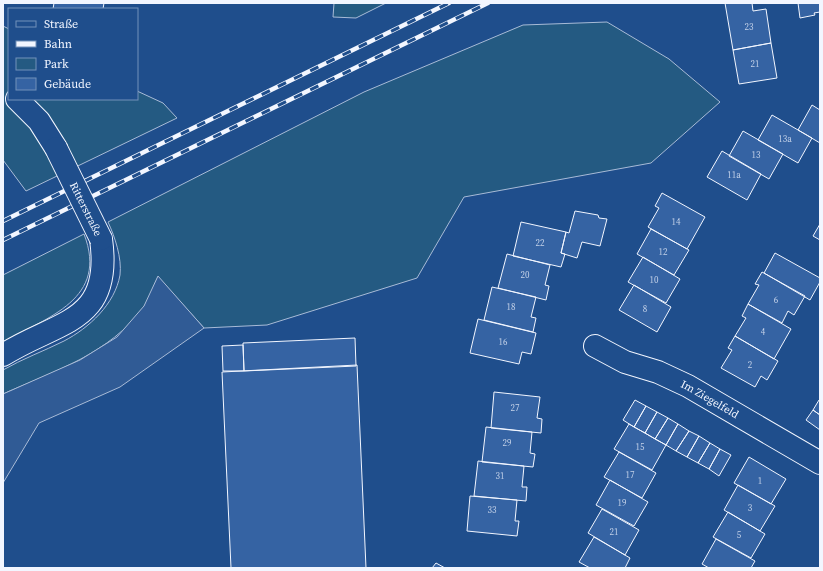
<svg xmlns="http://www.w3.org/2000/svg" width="823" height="571" font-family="'Source Serif 4',serif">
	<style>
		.green { fill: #245a82; stroke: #a8bbd7 }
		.parking { fill: #305b95; stroke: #a8bbd7 }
		.building { fill: #3563a3; stroke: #f2f6ff }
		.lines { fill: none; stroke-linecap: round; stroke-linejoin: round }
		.minor-casing { stroke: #f2f6ff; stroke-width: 24 }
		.minor { stroke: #1f4e8c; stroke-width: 22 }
		.rail-casing { stroke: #f2f6ff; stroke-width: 4.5 }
		.rail { stroke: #1f4e8c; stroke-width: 3; stroke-dasharray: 9; stroke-linecap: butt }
		.minor-bridge-casing { stroke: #f2f6ff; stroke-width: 24; stroke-linecap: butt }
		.minor-bridge { stroke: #1f4e8c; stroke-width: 22 }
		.labels { text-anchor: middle; stroke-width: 3; stroke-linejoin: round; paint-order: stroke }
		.number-label { font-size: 9px; fill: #c3d1e8 }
		.street-label { font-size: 11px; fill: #f2f6ff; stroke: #1f4e8c }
	</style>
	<rect width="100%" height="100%" fill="#1f4e8c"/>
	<path class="green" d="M 334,3 L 386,3 L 356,18 L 333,17 Z
		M 607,22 L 669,59 L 720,102 L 651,163 L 464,197 L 417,278 L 267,325 L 204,328 L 158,277 C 153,286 150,299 144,307 C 109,354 55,371 3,394 L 3,370 C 22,359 44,351 64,341 C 89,328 115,304 120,275 C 122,258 115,237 108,222 L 364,92 L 523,25 Z
		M 3,26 L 9,29 L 9,99 L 137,99 L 137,91 L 163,103 L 177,118 L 26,191 L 3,160 Z
		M 84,234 C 109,299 48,317 3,342 L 3,275 Z"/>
	<path class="parking" d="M 158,276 L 204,328 L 120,387 L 39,423 L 3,483 L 3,394 L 80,360 L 117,337 L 144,306 Z"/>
	<path class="building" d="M 54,3 L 104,3 L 103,9 L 53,9 Z
		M 725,3 L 752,3 L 753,11 L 766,9 L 771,43 L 733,50 Z
		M 798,3 L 820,3 L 820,12 L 814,13 L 815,15 L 800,18 Z
		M 771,43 L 777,78 L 739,84 L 733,50 Z
		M 812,105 L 820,110 L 820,143 L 798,130 Z
		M 772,115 L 812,138 L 798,163 L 758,140 Z
		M 743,131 L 783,154 L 769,179 L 729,156 Z
		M 722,151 L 761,174 L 747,200 L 707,177 Z
		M 662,193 L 705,217 L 687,249 L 648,227 L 659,208 L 655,206 Z
		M 575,211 L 598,215 L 599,218 L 607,219 L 600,246 L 582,242 L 577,258 L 561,253 L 566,232 L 569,233 Z
		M 521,222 L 566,232 L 561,253 L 565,254 L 561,267 L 513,256 Z
		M 820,224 L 820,240 L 813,236 Z
		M 651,229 L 689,250 L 674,275 L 637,254 Z
		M 775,253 L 820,278 L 820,282 L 810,300 L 764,273 Z
		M 507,254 L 550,265 L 545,285 L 549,286 L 546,300 L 498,288 Z
		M 643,257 L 680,279 L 666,303 L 628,282 Z
		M 762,272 L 805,296 L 794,315 L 788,311 L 782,323 L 748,304 L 759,285 L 755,284 Z
		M 634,285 L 671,307 L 657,332 L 619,310 Z
		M 492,287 L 536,297 L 531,317 L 536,318 L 533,332 L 484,320 Z
		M 748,304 L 791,329 L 774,359 L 735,336 L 746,318 L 742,316 Z
		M 478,319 L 536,333 L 531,354 L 522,352 L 519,364 L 470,353 Z
		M 735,336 L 778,361 L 767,380 L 761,376 L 755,387 L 721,368 L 732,350 L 728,348 Z
		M 355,338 L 356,366 L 244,371 L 243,343 Z
		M 243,345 L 244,371 L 223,371 L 222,346 Z
		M 357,365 L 366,568 L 231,568 L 222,372 Z
		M 494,392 L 540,397 L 537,418 L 542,419 L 541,433 L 491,428 Z
		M 635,400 L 646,406 L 634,427 L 623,420 Z
		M 819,400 L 820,400 L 820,415 L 813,410 Z
		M 646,406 L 657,412 L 645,433 L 634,427 Z
		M 813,410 L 820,415 L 820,430 L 806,420 Z
		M 657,412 L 668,418 L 655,439 L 645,433 Z
		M 668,418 L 678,424 L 666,445 L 655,439 Z
		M 629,424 L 666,445 L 652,470 L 614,449 Z
		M 678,424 L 689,431 L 676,451 L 666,445 Z
		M 486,427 L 532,432 L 530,453 L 535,454 L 533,467 L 482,462 Z
		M 689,431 L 699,436 L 687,457 L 676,451 Z
		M 699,436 L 710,443 L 698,463 L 687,457 Z
		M 710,443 L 720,449 L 709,469 L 698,463 Z
		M 720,449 L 731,455 L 719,476 L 709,469 Z
		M 619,452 L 656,473 L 642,498 L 604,477 Z
		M 749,457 L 786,479 L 771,504 L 734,483 Z
		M 478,461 L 524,466 L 522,487 L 527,487 L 526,501 L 474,496 Z
		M 610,480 L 648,502 L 634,526 L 596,505 Z
		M 738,485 L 775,506 L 760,531 L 724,510 Z
		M 470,496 L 517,500 L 515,521 L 519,521 L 517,536 L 467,531 Z
		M 602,509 L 639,530 L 625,555 L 588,533 Z
		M 728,512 L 765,534 L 751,558 L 713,537 Z
		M 594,537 L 630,558 L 625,568 L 590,568 L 579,562 Z
		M 716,539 L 755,561 L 751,568 L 709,568 L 702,564 Z
		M 436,563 L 445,568 L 432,568 Z"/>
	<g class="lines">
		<g class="minor-casing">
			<g id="minor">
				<path d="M 17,99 L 39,121 L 56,148"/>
				<path id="s1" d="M 595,346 L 625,362 L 658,372 L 688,386 L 820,463"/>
				<path d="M 3,355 C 58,320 113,324 101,239"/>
			</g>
		</g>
		<use href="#minor" class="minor"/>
		<g class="rail-casing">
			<path id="rail" d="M 3,221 L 449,3
				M 3,240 L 488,3"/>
		</g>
		<use href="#rail" class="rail"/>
		<g class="minor-bridge-casing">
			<g id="minor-bridge">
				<path id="s2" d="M 56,148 L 101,239"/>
			</g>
		</g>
		<use href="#minor-bridge" class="minor-bridge"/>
	</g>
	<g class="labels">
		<g class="number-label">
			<text x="749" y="30">23</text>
			<text x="755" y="67">21</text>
			<text x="785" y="142">13a</text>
			<text x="756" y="158">13</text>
			<text x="734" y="178">11a</text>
			<text x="676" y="225">14</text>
			<text x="540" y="246">22</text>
			<text x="663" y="255">12</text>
			<text x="525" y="278">20</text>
			<text x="654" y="283">10</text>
			<text x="776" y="303">6</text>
			<text x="511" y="310">18</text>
			<text x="645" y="312">8</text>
			<text x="763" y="335">4</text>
			<text x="503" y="345">16</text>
			<text x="750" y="368">2</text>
			<text x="515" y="411">27</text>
			<text x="507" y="446">29</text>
			<text x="640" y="450">15</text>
			<text x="630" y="478">17</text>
			<text x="500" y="479">31</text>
			<text x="760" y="484">1</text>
			<text x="622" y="506">19</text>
			<text x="750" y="511">3</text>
			<text x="492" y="513">33</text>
			<text x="614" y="535">21</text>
			<text x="739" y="538">5</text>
		</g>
		<g class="street-label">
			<text dy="4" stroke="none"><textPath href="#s2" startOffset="68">Ritterstraße</textPath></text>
			<text dy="4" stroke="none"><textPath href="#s1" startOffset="127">Im Ziegelfeld</textPath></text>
		</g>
	</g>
	<rect width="823" height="571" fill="none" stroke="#f2f6ff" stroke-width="8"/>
	<rect x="8" y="8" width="130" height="92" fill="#1f4e8c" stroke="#7391ba"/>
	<rect x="16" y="21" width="20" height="6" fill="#1f4e8c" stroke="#7391ba"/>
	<text x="44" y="28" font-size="12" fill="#f2f6ff">Straße</text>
	<rect x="16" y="41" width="20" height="6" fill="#f2f6ff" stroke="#7391ba"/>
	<text x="44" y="48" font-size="12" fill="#f2f6ff">Bahn</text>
	<rect x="16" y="58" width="20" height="12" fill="#245a82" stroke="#7391ba"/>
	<text x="44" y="68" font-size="12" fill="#f2f6ff">Park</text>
	<rect x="16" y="78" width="20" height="12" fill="#3563a3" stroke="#7391ba"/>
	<text x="44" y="88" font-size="12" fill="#f2f6ff">Gebäude</text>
</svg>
